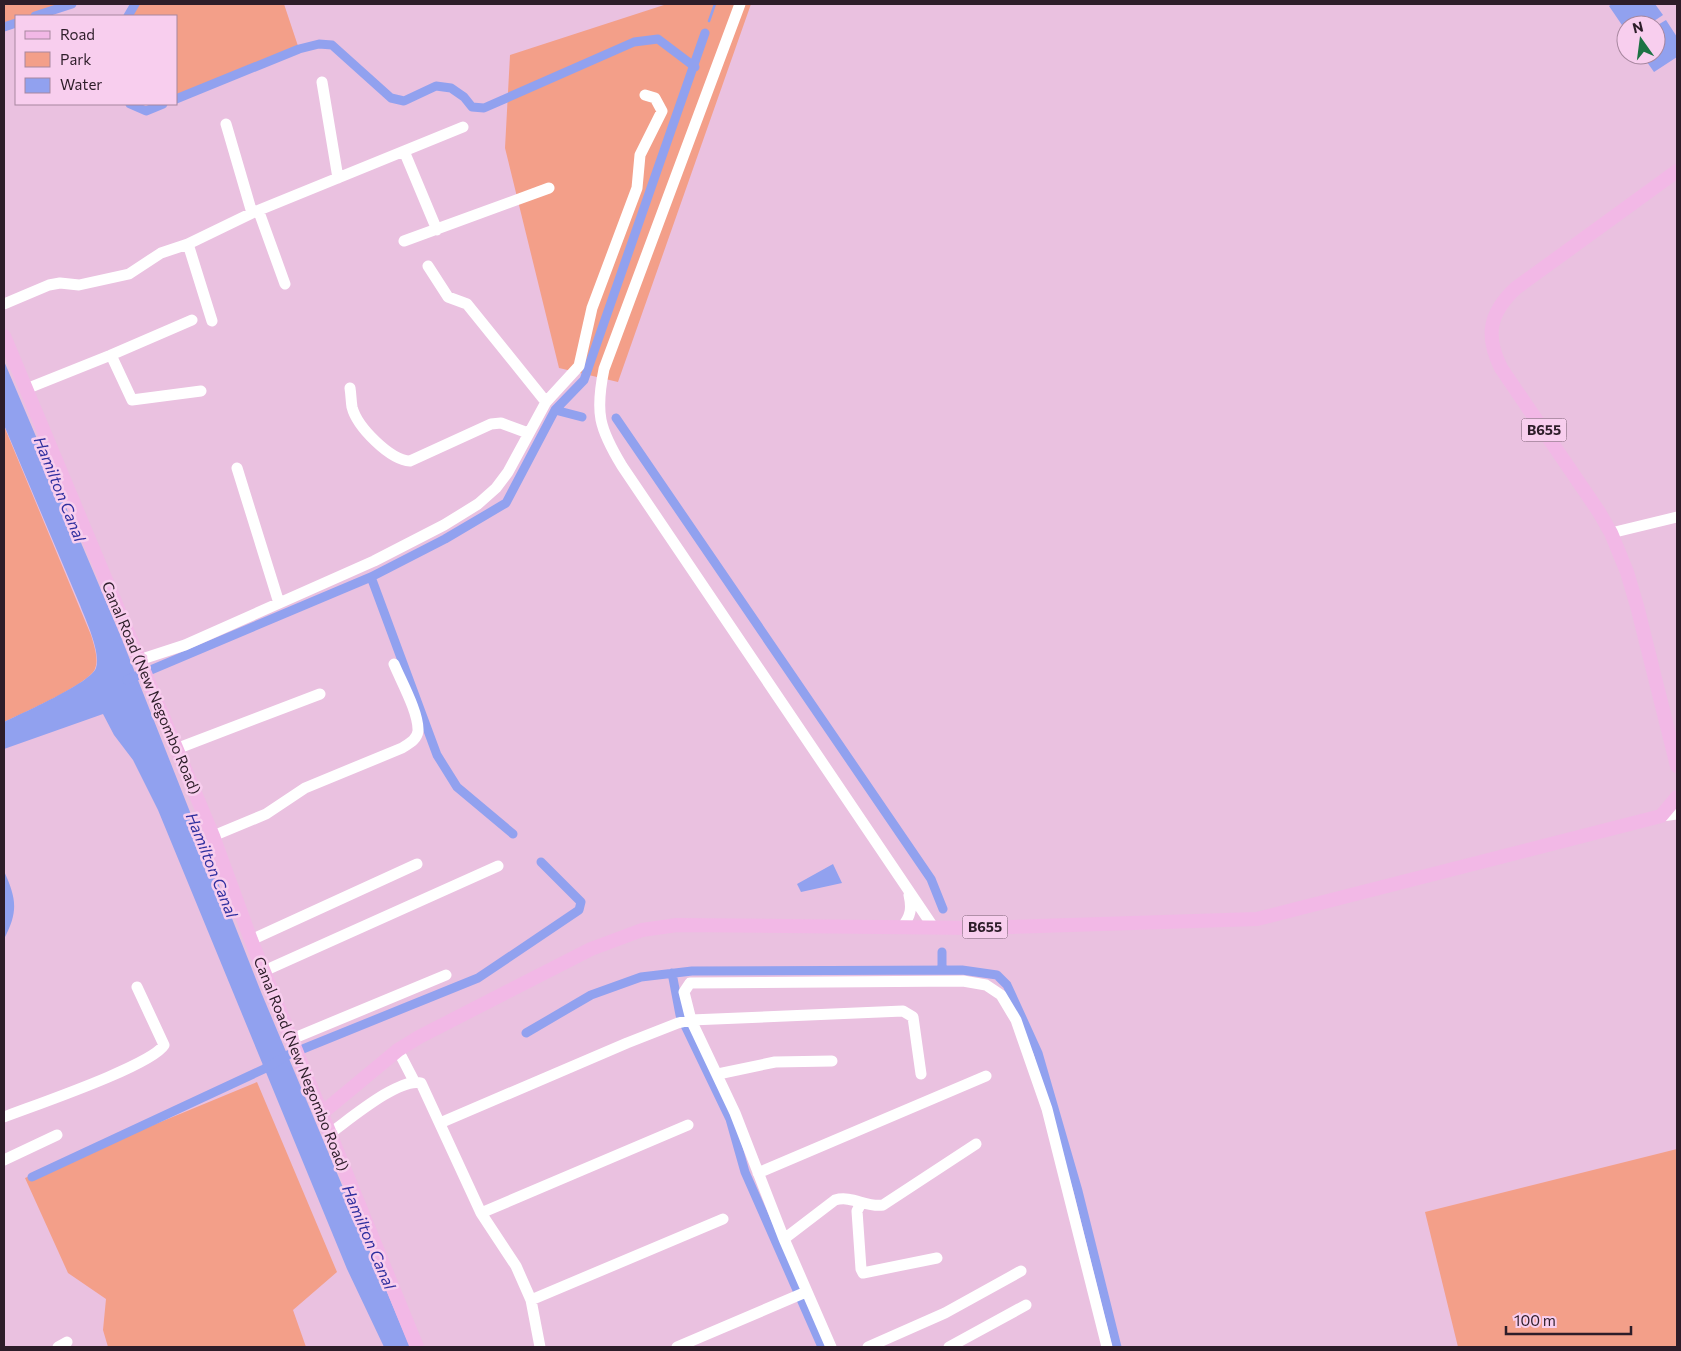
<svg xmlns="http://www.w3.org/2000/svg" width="1681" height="1351" font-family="Commissioner,sans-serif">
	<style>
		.green { fill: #f39f89 }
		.water { fill: #91a1ef }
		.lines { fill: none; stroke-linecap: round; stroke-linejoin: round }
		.stream { stroke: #91a1ef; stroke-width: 2.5 }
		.canal { stroke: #91a1ef; stroke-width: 9 }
		.minor { stroke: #fff; stroke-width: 11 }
		.major { stroke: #f2b8e6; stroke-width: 14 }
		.labels { text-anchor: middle; stroke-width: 5; stroke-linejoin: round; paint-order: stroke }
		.shield { fill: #f8ceee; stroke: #6a5264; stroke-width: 1 }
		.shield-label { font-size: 14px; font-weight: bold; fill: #2d1d29 }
		.street-label { font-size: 15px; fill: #2d1d29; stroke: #f8ceee }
		.water-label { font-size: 16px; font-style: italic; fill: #30309f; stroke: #f8ceee }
	</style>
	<rect width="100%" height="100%" fill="#eac1e0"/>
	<path class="green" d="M 4,4 L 72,4 L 35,16 L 16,16 L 16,23 L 4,27 Z
		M 135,4 L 284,4 L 299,49 L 176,99 L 176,16 L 128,16 Z
		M 667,4 L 751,4 L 618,382 L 559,368 L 505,148 L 510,55 Z
		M 4,426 L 91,635 C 94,645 99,659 95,669 C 89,684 21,714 4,722 Z
		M 257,1082 L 337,1272 L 293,1310 L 306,1347 L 108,1347 L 103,1330 L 106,1299 L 68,1273 L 25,1178 Z
		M 1677,1149 L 1677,1347 L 1458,1347 L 1425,1212 Z"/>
	<path class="water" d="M 1612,4 L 1655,4 L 1663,15 L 1648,25 L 1626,25 L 1626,31 L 1609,6 Z
		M 1666,20 L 1677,37 L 1677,57 L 1654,72 L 1642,55 L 1656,55 L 1656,26 Z
		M 4,361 L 121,637 L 261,992 L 410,1347 L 384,1347 L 347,1269 L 158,810 L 133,760 L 114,735 L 103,714 L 4,749 L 4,722 C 20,714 91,683 96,668 C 101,652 86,621 80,605 L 4,425 Z
		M 833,864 L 842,883 L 801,892 L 797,884 Z
		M 4,871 C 16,898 19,911 4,939 Z"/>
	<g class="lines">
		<path class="stream" d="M 709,21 L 715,4"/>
		<path class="canal" d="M 35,16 L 72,4
			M 128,16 L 135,4
			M 4,27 L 16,23
			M 176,99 L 299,49 L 319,44 L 332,45 L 391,98 L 404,101 L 436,86 L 451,88 L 464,97 L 472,107 L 484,108 L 634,42 L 658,39 L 695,67
			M 130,104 L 146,111 L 163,104
			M 555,410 L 582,417
			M 616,418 L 931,879 L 943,909
			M 371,577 L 437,755 L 457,787 L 513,834
			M 127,680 L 371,577 L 445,539 L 506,503 L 555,410 L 584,380 L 705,33
			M 942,970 L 942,952
			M 672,973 L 680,1015 L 730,1119 L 745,1172 L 822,1347
			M 526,1033 L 591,995 L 641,977 L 692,971 L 962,970 L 997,975 L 1007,985 L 1038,1053 L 1078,1191 L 1117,1347
			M 32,1177 L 264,1069 L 288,1055 L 478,978 L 579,910 L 581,902 L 541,862"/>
		<path class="minor" d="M 740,4 L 604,369 C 595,413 599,428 622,466 L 934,928
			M 322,82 L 338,178
			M 226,124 L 252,213
			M 404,151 L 437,230
			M 259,212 L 285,284
			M 404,241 L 549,188
			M 188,244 L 212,321
			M 428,266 L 448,297 L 467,304 L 546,402
			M 4,304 L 49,285 L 60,283 L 79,285 L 129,274 L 161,253 L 188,244 L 252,213 L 463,127
			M 111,355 L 132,400 L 201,391
			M 350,388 C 351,394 351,401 352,407 C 357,427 390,460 410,461 L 491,424 L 501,423 L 528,433
			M 26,389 L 111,355 L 192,320
			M 237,468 L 279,603
			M 1611,533 L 1677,517
			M 139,660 L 185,645 L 374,561 L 444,525 L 478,504 L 496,488 L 508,472 L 546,402 L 579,366 L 592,308 L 637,188 L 640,155 L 662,111 L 655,98 L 645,95
			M 176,749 L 320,694
			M 1661,816 L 1677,814
			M 213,836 L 266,814 L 305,788 L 402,748 C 408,744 417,740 418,731 C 419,713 401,681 394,664
			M 902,927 C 911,916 912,908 909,895
			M 251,940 L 417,864
			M 264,971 L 498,866
			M 292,1039 L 446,975
			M 398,1050 L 414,1081
			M 718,1074 L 775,1062 L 832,1061
			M 4,1117 C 32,1106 151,1066 164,1045 L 137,987
			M 440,1123 L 627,1043 L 678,1023 L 691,1020 L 903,1011 L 913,1017 L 921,1074
			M 329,1134 C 349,1120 399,1077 421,1083 L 481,1213 L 516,1266 L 531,1300 L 540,1347
			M 4,1160 L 57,1135
			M 758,1173 L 986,1076
			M 861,1203 L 857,1211 L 861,1269 L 863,1273 L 937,1258
			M 481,1213 L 688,1125
			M 784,1239 L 835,1200 C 852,1195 867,1208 883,1205 L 976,1144
			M 531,1300 L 723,1219
			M 58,1347 L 67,1342
			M 677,1347 L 806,1292
			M 831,1347 L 784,1239 L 735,1113 L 691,1020 L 684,992 L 690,983 L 963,981 L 986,985 L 1001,995 L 1016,1020 L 1047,1109 L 1107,1347
			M 868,1347 L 945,1313 L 1021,1271
			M 949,1347 L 1026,1305"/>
		<path class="major" d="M 1677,171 L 1516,288 C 1489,313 1485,336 1501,368 L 1599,512 L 1611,533 L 1627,572 L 1637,606 L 1677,766
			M 4,336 L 213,836 L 251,940 L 417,1347
			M 322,1113 L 398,1050 L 419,1037 L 591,949 L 642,930 L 677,925 L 976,928 L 1257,919 L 1661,816 L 1677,797"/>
	</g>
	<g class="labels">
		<g class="shield">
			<rect x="1521.5" y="418.5" width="45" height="23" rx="4"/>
			<rect x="962.5" y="915.5" width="45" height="23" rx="4"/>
		</g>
		<g class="shield-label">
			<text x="1544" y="435">B655</text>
			<text x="985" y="932">B655</text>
		</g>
		<g class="street-label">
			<text transform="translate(151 688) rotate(67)" y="5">Canal Road (New Negombo Road)</text>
			<text transform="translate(301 1064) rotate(68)" y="5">Canal Road (New Negombo Road)</text>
		</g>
		<g class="water-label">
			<text transform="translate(60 489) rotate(68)" y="6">Hamilton Canal</text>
			<text transform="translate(212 865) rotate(68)" y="6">Hamilton Canal</text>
			<text transform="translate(369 1237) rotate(67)" y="6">Hamilton Canal</text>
		</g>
	</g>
	<rect width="1681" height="1351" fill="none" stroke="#2d1d29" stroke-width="10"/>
	<rect x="15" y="15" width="162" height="90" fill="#f8ceee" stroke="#a7879f"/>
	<rect x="25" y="31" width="25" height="8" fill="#f2b8e6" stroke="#a7879f"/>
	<text x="60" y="40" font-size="15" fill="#2d1d29">Road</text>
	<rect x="25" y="52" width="25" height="15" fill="#f39f89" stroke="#a7879f"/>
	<text x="60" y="65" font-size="15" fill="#2d1d29">Park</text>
	<rect x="25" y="78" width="25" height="15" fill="#91a1ef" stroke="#a7879f"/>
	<text x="60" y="90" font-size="15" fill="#2d1d29">Water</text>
	<g transform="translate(1641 40) rotate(346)"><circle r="24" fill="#f8ceee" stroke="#a7879f"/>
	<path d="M0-4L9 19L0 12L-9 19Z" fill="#1d7244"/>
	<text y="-8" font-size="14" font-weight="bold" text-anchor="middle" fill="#2d1d29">N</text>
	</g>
	<path d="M1506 1326v8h125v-8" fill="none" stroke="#2d1d29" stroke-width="2.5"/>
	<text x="1514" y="1326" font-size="15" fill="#2d1d29" stroke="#f8ceee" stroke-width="4" paint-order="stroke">100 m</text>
</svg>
